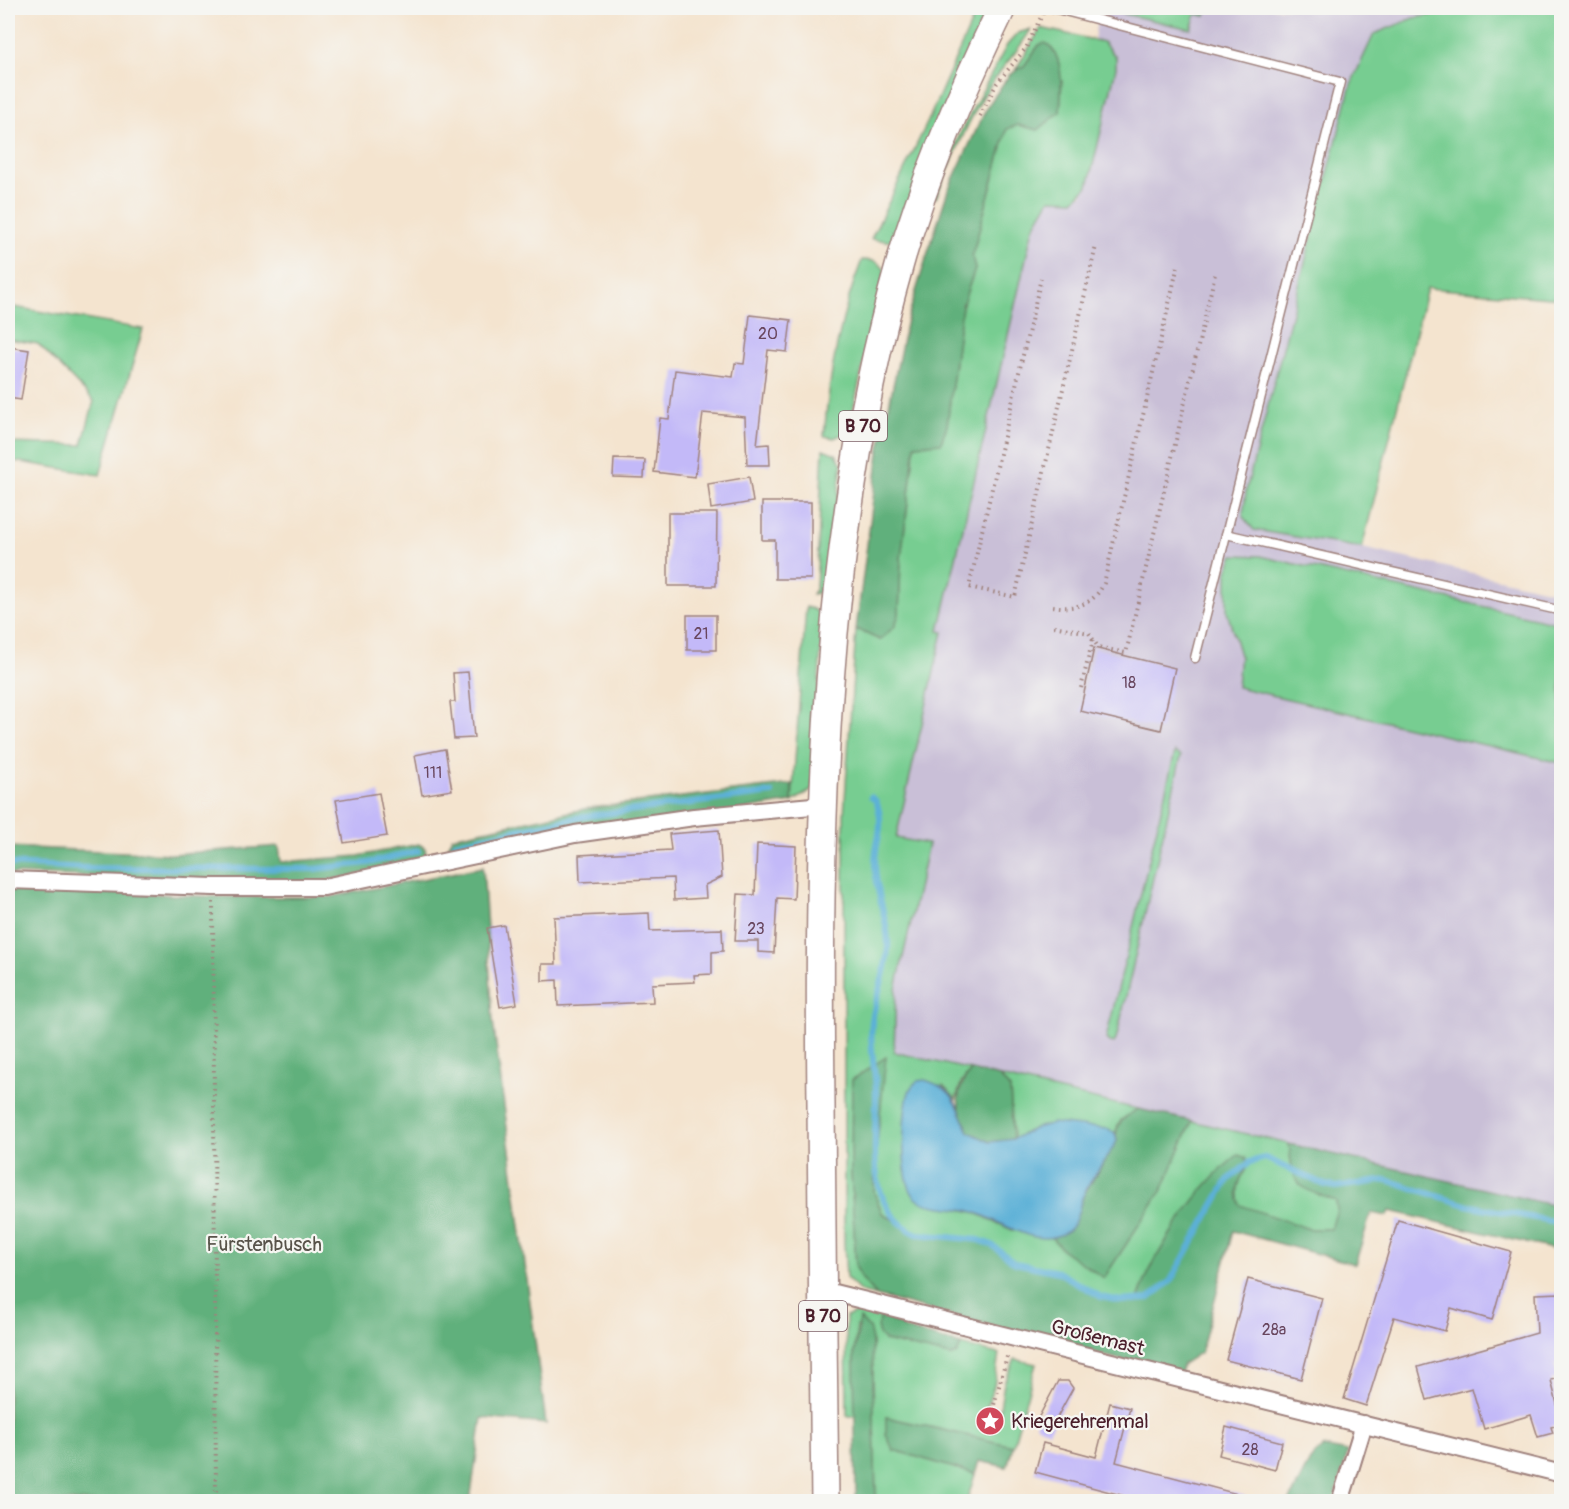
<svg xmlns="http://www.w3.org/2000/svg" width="1569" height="1509" font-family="Pangolin,sans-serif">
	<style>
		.industrial { fill: #c9bfd7 }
		.green { fill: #77cd91; stroke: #60765e; stroke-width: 1.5 }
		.forest { fill: #61b07b; stroke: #566853; stroke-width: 1.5 }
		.water { fill: #5bb0d7; stroke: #526881; stroke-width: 1.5 }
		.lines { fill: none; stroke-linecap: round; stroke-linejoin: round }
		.stream { stroke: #5bb0d7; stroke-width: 6 }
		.building { fill: #c3b9f8 }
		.lane-casing { stroke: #9f827d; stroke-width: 11 }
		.street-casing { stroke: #9f827d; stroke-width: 20 }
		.primary-casing { stroke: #9f827d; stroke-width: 30 }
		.path { stroke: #9f827d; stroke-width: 4; stroke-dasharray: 1.5 4.5; stroke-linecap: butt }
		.lane { stroke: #fff; stroke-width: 8 }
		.street { stroke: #fff; stroke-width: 16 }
		.primary { stroke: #fff; stroke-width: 27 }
		.labels { text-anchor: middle; stroke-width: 4.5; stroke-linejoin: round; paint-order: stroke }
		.number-label { font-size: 16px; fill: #68465e }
		.shield { fill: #f6f6f2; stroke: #7e6067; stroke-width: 1.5 }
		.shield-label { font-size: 18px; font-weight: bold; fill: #4a1f2b }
		.park-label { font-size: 20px; fill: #58534a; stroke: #f6f6f2 }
		.street-label { font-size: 20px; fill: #4a1f2b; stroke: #f6f6f2 }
		.poi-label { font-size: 20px; fill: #4a1f2b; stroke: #f6f6f2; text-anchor: start }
	</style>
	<rect width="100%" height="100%" fill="#f6f6f2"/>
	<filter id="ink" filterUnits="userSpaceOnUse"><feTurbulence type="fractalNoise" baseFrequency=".0167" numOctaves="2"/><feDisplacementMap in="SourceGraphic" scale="12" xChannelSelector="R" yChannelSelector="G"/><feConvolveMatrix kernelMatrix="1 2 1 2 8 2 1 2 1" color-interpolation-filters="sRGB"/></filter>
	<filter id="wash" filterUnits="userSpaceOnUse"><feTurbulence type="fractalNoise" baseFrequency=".008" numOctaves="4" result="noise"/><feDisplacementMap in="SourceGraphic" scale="24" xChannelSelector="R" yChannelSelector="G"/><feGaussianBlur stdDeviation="1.35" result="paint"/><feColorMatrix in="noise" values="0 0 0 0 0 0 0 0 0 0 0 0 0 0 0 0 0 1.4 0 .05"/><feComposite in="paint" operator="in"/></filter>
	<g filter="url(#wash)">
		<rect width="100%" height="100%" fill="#f4e4cf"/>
		<path class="industrial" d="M 1099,8 L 1561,8 L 1561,299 L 1427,288 L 1362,548 L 1561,593 L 1561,1207 L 894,1052 L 896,989 L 928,845 L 896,838 L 943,633 L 939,632 L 1033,228 L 1050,199 L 1082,195 L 1091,176 L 1116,68 L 1103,42 L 1094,39 Z"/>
		<path class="green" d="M 978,8 L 988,8 L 893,242 L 871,239 L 928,121 Z
			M 1098,8 L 1207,8 L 1205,16 L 1196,14 L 1191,29 Z
			M 1457,8 L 1561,8 L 1561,299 L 1427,288 L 1362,548 L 1254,530 L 1243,517 L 1246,491 L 1351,84 L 1374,34 L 1414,18 L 1451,12 Z
			M 1041,28 L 1103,42 L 1116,57 L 1116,68 L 1088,186 L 1074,200 L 1050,199 L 1033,228 L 939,631 L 943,632 L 896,838 L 928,844 L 896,989 L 894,1052 L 971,1070 L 961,1083 L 956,1099 L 943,1086 L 906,1106 L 905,1170 L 927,1203 L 974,1212 L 1012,1230 L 1051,1237 L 1064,1251 L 1104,1278 L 1163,1188 L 1192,1121 L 1289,1144 L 1292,1171 L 1336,1201 L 1337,1210 L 1331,1229 L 1309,1229 L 1240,1206 C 1234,1191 1240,1178 1248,1165 L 1238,1155 C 1198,1186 1153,1253 1137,1302 L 1101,1297 L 1036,1269 L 1025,1267 L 992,1245 L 979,1240 L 917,1234 L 882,1213 L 874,1192 L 875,1164 L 885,1058 L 852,1080 L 851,1172 L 856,1267 L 861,1278 L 877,1296 L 861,1292 L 846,1278 L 844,1243 L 844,815 L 856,629 L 880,640 L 899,614 L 901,558 L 915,445 L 941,442 L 947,425 L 962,306 L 975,269 L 972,256 L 1007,128 L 1018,125 L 1038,130 L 1060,112 L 1062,81 L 1039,45 L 1024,66 L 1016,69 Z
			M 1031,29 C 1020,49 1009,59 996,77 C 970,113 954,158 936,198 L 933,196 L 962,129 L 1007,45 L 1018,33 Z
			M 862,260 C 874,260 878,261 885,270 L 848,432 L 834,438 L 824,436 C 829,377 840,315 862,260 Z
			M 8,306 L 143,329 L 100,475 L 8,460 L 8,443 L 82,445 L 94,401 L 38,344 L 8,339 Z
			M 823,449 L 836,454 L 842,464 L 827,581 L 824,592 L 812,594 L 816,588 Z
			M 1234,555 L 1260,556 L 1561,624 L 1561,763 L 1237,687 L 1240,655 L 1227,612 L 1227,571 Z
			M 806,607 L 813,609 L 823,616 L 812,790 L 792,802 Z
			M 1175,752 L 1181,756 L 1116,1040 L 1114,1043 L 1109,1042 L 1106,1039 Z
			M 1000,1077 L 1138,1109 L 1121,1120 L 1115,1133 L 1108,1129 L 1035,1128 L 1013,1139 L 1010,1089 Z
			M 858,1312 L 882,1315 C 878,1326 874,1333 885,1341 L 951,1356 L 957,1354 L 961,1345 L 999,1354 L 994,1386 L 981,1422 L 997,1426 L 1004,1383 L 1015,1359 L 1036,1364 L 1013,1446 L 886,1417 L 893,1450 L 975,1474 L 967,1501 L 876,1501 L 872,1340 L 857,1326 L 854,1354 L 855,1416 L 847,1416 L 846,1317 Z"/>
		<path class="forest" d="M 1045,43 C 1066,55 1061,92 1060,112 L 1038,130 L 1018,125 L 1007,129 L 972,256 L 975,269 L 962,306 L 947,425 L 941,443 L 915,445 L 901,558 L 899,614 L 895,626 L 880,640 L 856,629 L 879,453 L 906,324 L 928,252 L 948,190 L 987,107 L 1009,75 L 1024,66 L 1039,45 Z
			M 792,784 L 792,802 L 457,854 L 448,845 L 452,837 L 589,808 Z
			M 419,844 L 425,848 L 427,862 L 313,883 L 8,874 L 8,847 L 173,854 L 279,846 L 281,862 L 358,856 Z
			M 483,867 L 493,1021 L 546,1424 L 482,1418 L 470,1501 L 8,1502 L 8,888 L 225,897 L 330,897 Z
			M 886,1057 L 875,1164 L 874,1192 L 882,1213 L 917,1234 L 979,1240 L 992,1245 L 1015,1263 L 1058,1272 L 1101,1297 L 1137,1302 C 1153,1253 1198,1186 1238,1155 L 1245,1157 L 1248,1165 C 1240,1178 1234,1190 1240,1205 L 1309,1229 L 1331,1229 L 1337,1210 L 1336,1201 C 1296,1187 1293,1187 1289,1144 L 1561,1207 L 1561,1251 L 1390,1211 L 1388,1216 L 1371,1213 L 1355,1264 L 1233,1231 L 1201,1352 L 1183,1364 L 1179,1375 L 877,1296 L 861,1278 L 856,1267 L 851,1172 L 852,1080 Z
			M 971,1070 L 1000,1077 L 1010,1089 L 1013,1139 L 990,1142 L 969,1132 C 957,1105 952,1096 971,1070 Z
			M 1138,1109 L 1192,1121 L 1163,1188 L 1104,1278 L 1064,1251 L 1051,1237 L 1066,1232 L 1075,1221 L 1084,1194 L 1117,1141 C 1113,1124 1125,1117 1138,1109 Z
			M 882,1315 L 906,1329 L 961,1345 L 957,1354 L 951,1356 L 885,1341 C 874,1333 878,1326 882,1315 Z
			M 860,1319 L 869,1328 L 872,1340 L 876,1501 L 856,1501 L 854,1354 Z
			M 886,1417 L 1013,1446 L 1007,1467 L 979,1461 L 975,1474 L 893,1450 L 886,1434 Z
			M 1323,1447 L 1348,1452 L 1334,1501 L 1289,1502 L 1310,1460 Z"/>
		<path class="water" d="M 925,1080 C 957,1090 956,1104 969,1132 L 990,1142 L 1013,1139 L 1035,1128 L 1053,1123 L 1108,1129 L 1115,1133 L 1117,1141 C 1107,1159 1091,1177 1083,1196 C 1078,1208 1078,1224 1066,1232 C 1035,1251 1000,1219 971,1211 C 955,1207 930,1209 917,1199 C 899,1185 902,1112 909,1092 C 910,1088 914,1084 917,1081 Z"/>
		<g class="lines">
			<path class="stream" d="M 871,797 L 876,801 C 886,827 875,839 875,864 C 875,892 888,918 888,945 C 887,972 876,995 872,1021 C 869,1044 875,1067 876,1090 C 877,1139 862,1208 917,1234 L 979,1240 L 992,1245 L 1015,1263 L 1058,1272 L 1101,1297 L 1121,1301 L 1148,1299 L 1170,1282 L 1228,1180 L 1250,1162 L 1265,1158 L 1325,1185 L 1336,1187 L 1387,1180 L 1466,1205 L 1562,1223
				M 455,843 L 587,816 L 772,793
				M 8,864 L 87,868 L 315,869 L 368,863 L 418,851"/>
		</g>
		<g id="blocks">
			<path class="building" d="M 750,315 L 791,320 L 787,352 L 768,350 L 757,445 L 769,444 L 770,465 L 747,465 L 745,417 L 703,413 L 695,477 L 654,472 L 660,418 L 669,419 L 675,370 L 733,377 L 735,363 L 744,364 Z
				M 9,347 L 29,350 L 21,400 L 8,398 Z
				M 614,459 L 645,460 L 644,478 L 613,477 Z
				M 749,477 L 753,502 L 711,509 L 708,484 Z
				M 762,502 L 811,502 L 811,579 L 775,579 L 775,540 L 762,540 Z
				M 668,513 L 717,513 L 716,586 L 668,586 Z
				M 687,615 L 716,615 L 716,650 L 687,650 Z
				M 1094,648 L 1175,668 L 1161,730 L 1080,711 Z
				M 468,672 L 474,738 L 454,739 L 450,702 L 455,702 L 453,673 Z
				M 445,749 L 452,790 L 422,795 L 415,755 Z
				M 379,793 L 387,836 L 344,843 L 336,800 Z
				M 719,830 L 722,877 L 705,885 L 706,898 L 674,900 L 673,878 L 580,882 L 579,855 L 671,850 L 669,834 Z
				M 757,844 L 796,846 L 794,899 L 777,898 L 774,953 L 758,952 L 758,941 L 735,941 L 738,894 L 755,895 Z
				M 649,913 L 650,931 L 722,929 L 723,951 L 712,952 L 712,974 L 694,975 L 695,982 L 652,984 L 653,1002 L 558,1006 L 557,980 L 542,981 L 542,964 L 556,964 L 554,917 Z
				M 504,925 L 517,1004 L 500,1007 L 487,928 Z
				M 1398,1220 L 1511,1252 L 1492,1320 L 1451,1308 L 1445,1331 L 1394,1317 L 1366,1406 L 1344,1399 Z
				M 1248,1279 L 1322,1298 L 1301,1379 L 1226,1360 Z
				M 1562,1293 L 1562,1365 L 1554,1364 L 1559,1378 L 1551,1380 L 1562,1424 L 1551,1427 L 1553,1433 L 1538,1437 L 1531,1415 L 1484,1429 L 1472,1388 L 1427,1400 L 1418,1367 L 1537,1333 L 1535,1294 Z
				M 1058,1381 L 1068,1381 L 1073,1388 L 1049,1432 L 1035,1424 Z
				M 1110,1403 L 1130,1408 L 1116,1462 L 1245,1496 L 1245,1502 L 1147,1502 L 1035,1472 L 1043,1443 L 1096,1457 Z
				M 1226,1427 L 1282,1442 L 1275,1470 L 1219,1455 Z"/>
		</g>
	</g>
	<g filter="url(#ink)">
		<use href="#blocks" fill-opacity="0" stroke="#9f827d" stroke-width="1.5"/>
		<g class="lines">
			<g class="lane-casing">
				<path id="lane" d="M 1053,8 L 1340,82 L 1195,658
					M 1226,534 L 1562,611"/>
			</g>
			<g class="street-casing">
				<path id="street" d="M 8,880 L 213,887 L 324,887 L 575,834 L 694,817 L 823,805
					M 822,1290 L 1562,1474
					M 1340,1502 L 1364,1424"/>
			</g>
			<g class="primary-casing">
				<path id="primary" d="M 825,1502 C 823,1369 822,1237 821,1104 C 818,823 822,535 900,263 C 925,175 962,90 1002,8"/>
			</g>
			<path class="path" d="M 980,116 L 997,83 L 1026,48 L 1043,13
				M 1041,278 L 969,587 L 1015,597 L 1096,246
				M 1053,606 C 1074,610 1094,605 1104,583 L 1178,265
				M 1054,626 L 1089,633 L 1098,647 L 1126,653 L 1215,274
				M 1081,688 L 1093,639
				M 213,902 L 216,1502
				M 991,1416 L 1008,1353"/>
			<use href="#lane" class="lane"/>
			<use href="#street" class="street"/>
			<use href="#primary" class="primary"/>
		</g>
	</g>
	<defs>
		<g id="sight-disc" transform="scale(1.5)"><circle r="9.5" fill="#d1495b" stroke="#f6f6f2"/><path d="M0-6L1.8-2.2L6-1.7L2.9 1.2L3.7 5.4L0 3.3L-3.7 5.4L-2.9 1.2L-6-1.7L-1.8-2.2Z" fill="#fff"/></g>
	</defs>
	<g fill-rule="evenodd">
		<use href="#sight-disc" x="990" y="1421"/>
	</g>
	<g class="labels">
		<g class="number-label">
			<text x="768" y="339">20</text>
			<text x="701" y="639">21</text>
			<text x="1129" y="688">18</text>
			<text x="433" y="778">111</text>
			<text x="756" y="934">23</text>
			<text x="1274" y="1335">28a</text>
			<text x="1250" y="1455">28</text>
		</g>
		<g class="shield">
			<rect x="839" y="411" width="48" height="30" rx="4.5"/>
			<rect x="799" y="1301" width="48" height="30" rx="4.5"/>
		</g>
		<g class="shield-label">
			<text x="863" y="432">B 70</text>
			<text x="823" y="1322">B 70</text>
		</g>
		<g class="park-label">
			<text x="264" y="1251">Fürstenbusch</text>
		</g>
		<g class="street-label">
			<text transform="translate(1098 1337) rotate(14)" y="7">Großemast</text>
		</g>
		<g class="poi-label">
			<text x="1011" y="1428">Kriegerehrenmal</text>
		</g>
	</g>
	<rect width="1569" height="1509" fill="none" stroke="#f6f6f2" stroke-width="30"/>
</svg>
